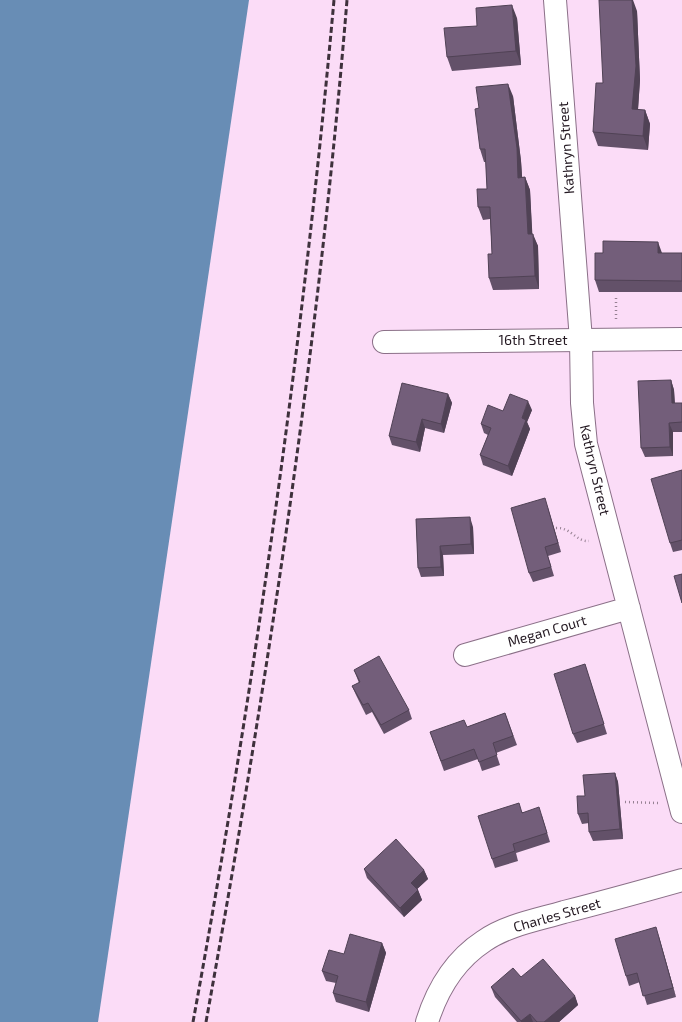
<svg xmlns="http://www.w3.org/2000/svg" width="682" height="1022" font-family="'Exo 2',sans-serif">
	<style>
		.water { fill: #688db5 }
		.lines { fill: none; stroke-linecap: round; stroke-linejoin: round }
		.street-casing { stroke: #8b7088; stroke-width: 24 }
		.secondary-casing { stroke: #8b7088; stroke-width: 24 }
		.path { stroke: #968193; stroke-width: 2.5; stroke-dasharray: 1 3; stroke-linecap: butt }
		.street { stroke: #fff; stroke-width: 22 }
		.secondary { stroke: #fff; stroke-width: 22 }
		.rail { stroke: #3e313c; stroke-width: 3; stroke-dasharray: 6 3; stroke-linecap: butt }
		.wall { fill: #635169 }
		.shaded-wall { fill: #504255 }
		.building { fill: #735e7a; stroke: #504255 }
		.labels { text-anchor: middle; stroke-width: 4; stroke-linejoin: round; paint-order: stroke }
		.street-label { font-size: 14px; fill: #241922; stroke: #fff }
	</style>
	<rect width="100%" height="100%" fill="#fbdcf7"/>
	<path class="water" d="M 0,0 L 249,0 L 98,1022 L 0,1022 Z"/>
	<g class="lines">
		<g class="street-casing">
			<path id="street" d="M 555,0 L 581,340 L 582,403 L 586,444 L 682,812
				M 465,655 L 629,608
				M 427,1022 C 437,990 455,960 484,941 C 507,925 537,920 564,912 C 603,902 643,891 682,880"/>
		</g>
		<g class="secondary-casing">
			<path id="secondary" d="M 384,342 L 682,339"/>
		</g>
		<path class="path" d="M 616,319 L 616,296
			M 556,528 C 571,527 576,542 589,541
			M 625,802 L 658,803"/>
		<use href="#street" class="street"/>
		<use href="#secondary" class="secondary"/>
		<path class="rail" d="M 193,1022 C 255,683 303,343 334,0
			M 206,1022 C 267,684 319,343 347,0"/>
	</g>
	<path class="wall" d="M 637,11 L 640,80 L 638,110 L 645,110 L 650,124 L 648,150 L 598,146 L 593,132 L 603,83 Z
		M 517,18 L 521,65 L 452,71 L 447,57 L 477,26 Z
		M 513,96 L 521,161 L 522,177 L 525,177 L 530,190 L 532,234 L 538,246 L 539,289 L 493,290 L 489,278 L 492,254 L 490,219 L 483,220 L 478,207 L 487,189 L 486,162 L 484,162 L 480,149 L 479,108 Z
		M 662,253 L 682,253 L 682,292 L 599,292 L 595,280 Z
		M 671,380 L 674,390 L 675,403 L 682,403 L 682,432 L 673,432 L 673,456 L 645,457 L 641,448 Z
		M 448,394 L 452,403 L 444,433 L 425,428 L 420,452 L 392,445 L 389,436 Z
		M 532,410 L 527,422 L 530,429 L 512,476 L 483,465 L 480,455 L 488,435 L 484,433 L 481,424 L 503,411 Z
		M 682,470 L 682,550 L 673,552 L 670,543 Z
		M 548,508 L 561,552 L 548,556 L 554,576 L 533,582 L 529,573 Z
		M 416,519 L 473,527 L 474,554 L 443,555 L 444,576 L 421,577 L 418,568 Z
		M 585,664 L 607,734 L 577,743 L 573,734 Z
		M 354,670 L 409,710 L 412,719 L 384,734 L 372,712 L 366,715 L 356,695 L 352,686 L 359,683 Z
		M 505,713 L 517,745 L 496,753 L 500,765 L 482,771 L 478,759 L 444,771 L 430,732 L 467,727 Z
		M 615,773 L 618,782 L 623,839 L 593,841 L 589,832 L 589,823 L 582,824 L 578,814 L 585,796 Z
		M 522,812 L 542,816 L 550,842 L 516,853 L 518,861 L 495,868 L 492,859 Z
		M 364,869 L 424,870 L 428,879 L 417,889 L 418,890 L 422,900 L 404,917 L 367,878 Z
		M 659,937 L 676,997 L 647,1005 L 640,982 L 629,986 L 626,976 Z
		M 382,943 L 386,953 L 369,1012 L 336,1002 L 333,993 L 336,983 L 326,981 L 322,971 L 344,954 Z
		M 521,977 L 575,996 L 578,1005 L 559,1022 L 517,1022 L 495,997 L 491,987 Z"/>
	<path class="shaded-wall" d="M 632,0 L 633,0 L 637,11 L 640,80 L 637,123 L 632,109 Z
		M 512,5 L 517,18 L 521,65 L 516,51 Z
		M 508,84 L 513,96 L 521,161 L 523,190 L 518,178 Z
		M 645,110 L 650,124 L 648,150 L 643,136 Z
		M 525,177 L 530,190 L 533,246 L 528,234 Z
		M 533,234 L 538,246 L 539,289 L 535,276 Z
		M 658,242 L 662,253 L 658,253 Z
		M 671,380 L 674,390 L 675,413 L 672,403 Z
		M 448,394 L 452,403 L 444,433 L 441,424 Z
		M 528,401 L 532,410 L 527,422 L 530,429 L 512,476 L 508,466 L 522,418 Z
		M 422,419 L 425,428 L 420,452 L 416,442 Z
		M 669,423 L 673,432 L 673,456 L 670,447 Z
		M 545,498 L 548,508 L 561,552 L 558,543 Z
		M 470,517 L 473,527 L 474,554 L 471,544 Z
		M 440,546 L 443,555 L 444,576 L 441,567 Z
		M 615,773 L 618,782 L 623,839 L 620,829 Z
		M 424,870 L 428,879 L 414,892 L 411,883 Z
		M 418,890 L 422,900 L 404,917 L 400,908 Z
		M 656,927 L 659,937 L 676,997 L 673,988 Z
		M 382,943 L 386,953 L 369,1012 L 366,1002 Z
		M 575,996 L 578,1005 L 559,1022 L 544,1022 Z
		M 530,1014 L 533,1022 L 521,1022 L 521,1021 Z"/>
	<path class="building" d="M 599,0 L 632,0 L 636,66 L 632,109 L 645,110 L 643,136 L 593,132 L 596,83 L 603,83 Z
		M 512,5 L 516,51 L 447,57 L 444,28 L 477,26 L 476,8 Z
		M 508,84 L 517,148 L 518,178 L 525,177 L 528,234 L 533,234 L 535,276 L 489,278 L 488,254 L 492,254 L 490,207 L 478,207 L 477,189 L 487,189 L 485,149 L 480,149 L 475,109 L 479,108 L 476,87 Z
		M 603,241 L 658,242 L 658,253 L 682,253 L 682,281 L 595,280 L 595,253 L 603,253 Z
		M 671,380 L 672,403 L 682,403 L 682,422 L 669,423 L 670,447 L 641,448 L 638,381 Z
		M 402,383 L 448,394 L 441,424 L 422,419 L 416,442 L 389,436 Z
		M 510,394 L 528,401 L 522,418 L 526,420 L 508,466 L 480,455 L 491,428 L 481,424 L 488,405 L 503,411 Z
		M 682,470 L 682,540 L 670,543 L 651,479 Z
		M 545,498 L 558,543 L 545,547 L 551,567 L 529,573 L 511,508 Z
		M 470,517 L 471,544 L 440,546 L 441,567 L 418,568 L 416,519 Z
		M 682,574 L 682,603 L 674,576 Z
		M 379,656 L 409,710 L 381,725 L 368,703 L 363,705 L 352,686 L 360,682 L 354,670 Z
		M 585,664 L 604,724 L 573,734 L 554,674 Z
		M 505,713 L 513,736 L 493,743 L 497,755 L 479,762 L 474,749 L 441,761 L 430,732 L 464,720 L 467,727 Z
		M 615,773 L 620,829 L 589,832 L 588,813 L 578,814 L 577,796 L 585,796 L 583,775 Z
		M 519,803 L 522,813 L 539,807 L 547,833 L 513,844 L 515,851 L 492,859 L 478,816 Z
		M 396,839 L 424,870 L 411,883 L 418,890 L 400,908 L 364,869 Z
		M 656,927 L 673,988 L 643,996 L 637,973 L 626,976 L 615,939 Z
		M 350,934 L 382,943 L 366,1002 L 333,993 L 338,976 L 322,971 L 329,950 L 344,954 Z
		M 543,959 L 575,996 L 544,1022 L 537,1022 L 530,1014 L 521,1021 L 491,987 L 513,968 L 521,977 Z"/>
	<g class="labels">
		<g class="street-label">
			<text transform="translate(566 148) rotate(-94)" y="5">Kathryn Street</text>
			<text x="533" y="345">16th Street</text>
			<text transform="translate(595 470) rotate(77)" y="5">Kathryn Street</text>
			<text transform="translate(547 631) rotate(-16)" y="5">Megan Court</text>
			<text transform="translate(557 915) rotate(-16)" y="5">Charles Street</text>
		</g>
	</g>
</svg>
